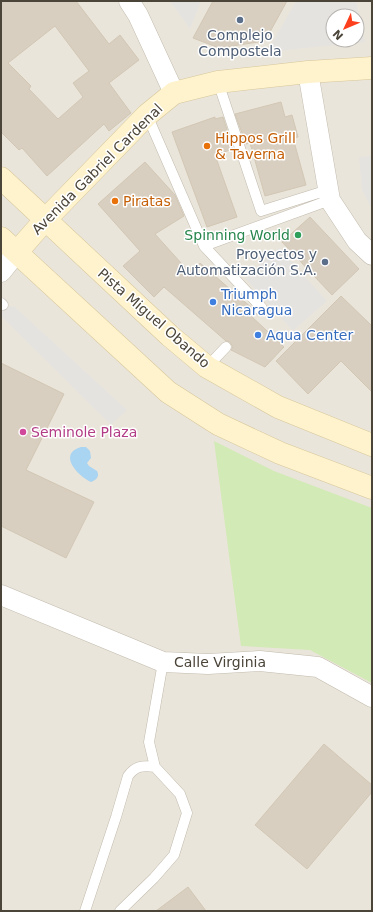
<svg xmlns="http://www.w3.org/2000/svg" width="373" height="912" font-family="'DejaVu Sans',sans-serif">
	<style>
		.residential { fill: #eae5da; fill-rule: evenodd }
		.green { fill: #d2eab5 }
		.parking { fill: #e5e3e0; fill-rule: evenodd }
		.water { fill: #a9d4f2 }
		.building { fill: #d8cfc1; stroke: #d3c7b4; fill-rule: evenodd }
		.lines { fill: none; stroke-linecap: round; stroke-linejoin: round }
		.lane-casing { stroke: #c2bbae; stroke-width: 11 }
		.street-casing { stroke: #c2bbae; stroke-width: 21 }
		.secondary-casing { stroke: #d6c79b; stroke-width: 23 }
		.lane { stroke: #fff; stroke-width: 10 }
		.street { stroke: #fff; stroke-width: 20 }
		.secondary { stroke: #fff3cd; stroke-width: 22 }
		.service-dot { fill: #5c6f8a; stroke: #fff; stroke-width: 1.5 }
		.food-dot { fill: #e8710a; stroke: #fff; stroke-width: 1.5 }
		.leisure-dot { fill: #2e9e5b; stroke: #fff; stroke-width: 1.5 }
		.shop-dot { fill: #3f7fe0; stroke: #fff; stroke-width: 1.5 }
		.hotel-dot { fill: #d1479c; stroke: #fff; stroke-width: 1.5 }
		.labels { text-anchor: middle; stroke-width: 3; stroke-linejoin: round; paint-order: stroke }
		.service-label { font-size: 14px; fill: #4e5e75; stroke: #fff }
		.food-label { font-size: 14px; fill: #c56008; stroke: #fff; text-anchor: start }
		.street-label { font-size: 14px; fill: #4b4439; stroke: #fff }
		.leisure-label { font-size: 14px; fill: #27864d; stroke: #fff; text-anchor: end }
		.shop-label { font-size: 14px; fill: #366cbe; stroke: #fff; text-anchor: start }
		.hotel-label { font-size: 14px; fill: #b23c85; stroke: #fff; text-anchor: start }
	</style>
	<rect width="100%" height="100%" fill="#f6f3ec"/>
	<path class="residential" d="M 1,1 L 372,1 L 372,911 L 1,911 ZM 333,16 L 357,16 L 357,40 L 333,40 Z"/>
	<path class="green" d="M 214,441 L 274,471 L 372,508 L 372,683 L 310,650 L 241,646 Z"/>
	<path class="parking" d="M 170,1 L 201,1 L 190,29 Z
		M 296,1 L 356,1 L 365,42 L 267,52 ZM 333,16 L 357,16 L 357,40 L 333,40 Z
		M 372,156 L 372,209 L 362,190 L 359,157 Z
		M 279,248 L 327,301 L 293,331 L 245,278 Z
		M 3,305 L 15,307 L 127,410 L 111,425 L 1,316 L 1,308 Z"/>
	<path class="water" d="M 81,447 L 86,447 L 90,451 L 91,458 L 87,463 L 89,466 L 97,471 C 100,477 96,480 91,482 C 78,476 57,454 81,447 Z"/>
	<path class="building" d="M 1,1 L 76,1 L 109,44 L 120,35 L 139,60 L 109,83 L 131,113 L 109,131 L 104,124 L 47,176 L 22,148 L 19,150 L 1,132 ZM 55,26 L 89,71 L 73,83 L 83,97 L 58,119 L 29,89 L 31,86 L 8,63 Z
		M 213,1 L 287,1 L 265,41 L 219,48 L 193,38 Z
		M 281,102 L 285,117 L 292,115 L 298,137 L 293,138 L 306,185 L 265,196 L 250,143 L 246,144 L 235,114 Z
		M 215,117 L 215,119 L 223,117 L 233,149 L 215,155 L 237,217 L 207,227 L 172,132 Z
		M 145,162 L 175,195 L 184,216 L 155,234 L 191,274 L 200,263 L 253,309 L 249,314 L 284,347 L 265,367 L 231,350 L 233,347 L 230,342 L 226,341 L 164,287 L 154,297 L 123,266 L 140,251 L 98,204 Z
		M 310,217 L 359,269 L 332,295 L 282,242 Z
		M 341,296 L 372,326 L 372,392 L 341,361 L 308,394 L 276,361 Z
		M 1,363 L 64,394 L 26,470 L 94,502 L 66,558 L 1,526 Z
		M 324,744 L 372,785 L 372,792 L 307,869 L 255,825 Z
		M 188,887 L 206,911 L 156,911 Z"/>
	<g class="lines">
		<g class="lane-casing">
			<path id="lane" d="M 218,82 L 261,211 L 328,190
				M 147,115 L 204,246 L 262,308 L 260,310
				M 204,246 L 330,200
				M 1,303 L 3,305
				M 207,367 L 226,347
				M 85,911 L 116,817 L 128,776 C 135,766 143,765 155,767
				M 120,911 L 154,878 L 174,855 L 187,813 L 180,794 L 155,767 L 149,742 L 163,662"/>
		</g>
		<g class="street-casing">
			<path id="street" d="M 129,1 L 138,15 L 174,93
				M 308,72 L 330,200 L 357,241 L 372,255
				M 1,272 L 17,252
				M 1,595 L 163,662 L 208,664 L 260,661 L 318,667 L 372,697"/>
		</g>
		<g class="secondary-casing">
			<path id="secondary" d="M 1,178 L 170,336 L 207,367 L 278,407 L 372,445
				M 1,238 L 168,392 L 218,424 L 280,453 L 372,488
				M 17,252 L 45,220 L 147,115 L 174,93 L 218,82 L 308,72 L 372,68"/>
		</g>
		<use href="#lane" class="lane"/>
		<use href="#street" class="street"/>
		<use href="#secondary" class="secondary"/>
	</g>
	<g class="service-dot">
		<circle cx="240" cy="20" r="4"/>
		<circle cx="325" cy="262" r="4"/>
	</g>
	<g class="food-dot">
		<circle cx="207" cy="146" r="4"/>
		<circle cx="115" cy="201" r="4"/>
	</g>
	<circle class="leisure-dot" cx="298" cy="235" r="4"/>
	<g class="shop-dot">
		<circle cx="213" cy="302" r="4"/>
		<circle cx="258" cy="335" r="4"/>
	</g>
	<circle class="hotel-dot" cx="23" cy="432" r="4"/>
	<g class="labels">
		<g class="service-label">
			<text x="240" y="40">Complejo<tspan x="240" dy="16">Compostela</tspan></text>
			<text x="317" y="259" text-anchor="end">Proyectos y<tspan x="317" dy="16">Automatización S.A.</tspan></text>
		</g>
		<g class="food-label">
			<text x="215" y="143">Hippos Grill<tspan x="215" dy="16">&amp; Taverna</tspan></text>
			<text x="123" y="206">Piratas</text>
		</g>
		<g class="street-label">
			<text transform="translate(97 169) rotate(-45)" y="5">Avenida Gabriel Cardenal</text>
			<text transform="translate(154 318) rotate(41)" y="5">Pista Miguel Obando</text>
			<text x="220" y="667">Calle Virginia</text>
		</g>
		<g class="leisure-label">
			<text x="290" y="240">Spinning World</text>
		</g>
		<g class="shop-label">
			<text x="221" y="299">Triumph<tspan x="221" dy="16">Nicaragua</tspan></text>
			<text x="266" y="340">Aqua Center</text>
		</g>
		<g class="hotel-label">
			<text x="31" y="437">Seminole Plaza</text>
		</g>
	</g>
	<rect width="373" height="912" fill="none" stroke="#4b4439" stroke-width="4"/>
	<g transform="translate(345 28) rotate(226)"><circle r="19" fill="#ffffff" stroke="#b7b4b0"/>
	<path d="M0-3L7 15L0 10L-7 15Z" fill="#fc3f1d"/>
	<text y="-6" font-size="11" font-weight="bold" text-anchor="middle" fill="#4b4439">N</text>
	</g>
</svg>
